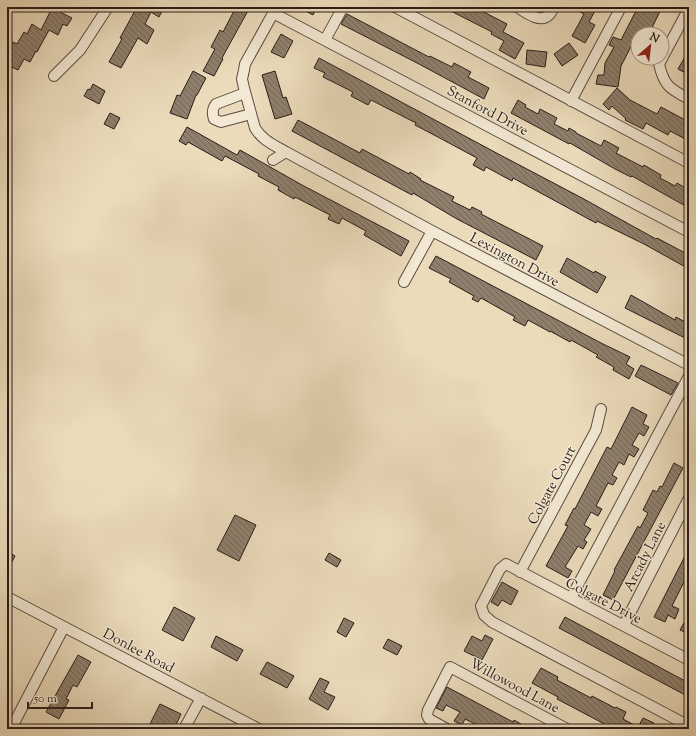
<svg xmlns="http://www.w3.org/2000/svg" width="696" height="736" font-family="'Sorts Mill Goudy',serif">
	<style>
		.building { fill: url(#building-back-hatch); stroke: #291d18 }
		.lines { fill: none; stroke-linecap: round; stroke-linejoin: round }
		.minor-casing { stroke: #5a4c41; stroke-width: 12 }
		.minor { stroke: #f2e8d3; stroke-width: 10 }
		.labels { text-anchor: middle; stroke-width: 3; stroke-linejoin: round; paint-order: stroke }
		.street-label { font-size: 14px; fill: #291d18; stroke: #f2e8d3 }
	</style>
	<defs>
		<pattern id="building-back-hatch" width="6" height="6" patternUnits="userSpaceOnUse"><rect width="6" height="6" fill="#8e806d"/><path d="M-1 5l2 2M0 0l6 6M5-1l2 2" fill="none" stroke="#746859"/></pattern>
	</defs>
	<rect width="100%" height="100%" fill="#ebdbbb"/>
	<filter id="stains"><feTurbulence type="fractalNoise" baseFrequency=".005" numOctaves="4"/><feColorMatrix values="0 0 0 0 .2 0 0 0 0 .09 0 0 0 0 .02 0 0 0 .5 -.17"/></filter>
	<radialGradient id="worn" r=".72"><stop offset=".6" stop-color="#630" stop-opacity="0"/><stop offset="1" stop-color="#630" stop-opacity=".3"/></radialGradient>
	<path class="building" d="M 137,7 L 164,7 L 159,17 L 151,12 L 145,24 L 154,30 L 147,44 L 138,38 L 121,68 L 109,62 L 122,39 L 120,38 Z
		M 236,7 L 250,7 L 222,58 L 223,59 L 214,76 L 203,71 L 215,49 L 211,47 L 220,30 L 223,32 Z
		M 298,7 L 317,7 L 313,15 Z
		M 443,7 L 474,7 L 507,24 L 503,32 L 524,43 L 515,59 L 499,50 L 504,41 L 491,34 L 492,32 Z
		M 571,7 L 597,7 L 589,22 L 595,25 L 585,43 L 572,36 L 584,14 Z
		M 638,7 L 662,7 L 649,34 L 638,34 L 638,41 L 635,39 L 621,66 L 618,87 L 596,84 L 598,75 L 604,75 L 605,63 L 614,47 L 609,45 L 613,37 L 621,40 Z
		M 52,8 L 72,18 L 67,26 L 63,24 L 58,35 L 49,30 L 37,52 L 36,51 L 30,62 L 24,59 L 18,70 L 7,65 L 7,54 L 13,42 L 17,44 L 24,32 L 27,34 L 32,24 L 41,30 Z
		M 347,14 L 429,57 L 430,56 L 452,67 L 454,63 L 471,72 L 468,77 L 489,88 L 484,99 L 419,64 L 341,24 Z
		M 281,34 L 293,41 L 284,58 L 271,52 Z
		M 569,43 L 578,55 L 562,66 L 554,54 Z
		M 527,50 L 547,52 L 545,67 L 526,64 Z
		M 689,50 L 689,75 L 678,69 Z
		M 319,58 L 504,157 L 582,198 L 656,239 L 657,238 L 689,255 L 689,269 L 644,244 L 597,221 L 596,223 L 513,178 L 512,181 L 486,167 L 484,171 L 473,165 L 477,158 L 436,136 L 415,125 L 416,123 L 371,100 L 368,105 L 351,96 L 353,92 L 323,77 L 325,73 L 314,68 Z
		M 193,71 L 206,78 L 197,95 L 196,95 L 187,119 L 170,113 L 177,95 L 180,96 Z
		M 275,71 L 283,98 L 286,97 L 292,114 L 275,119 L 262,75 Z
		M 93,84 L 105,91 L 99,104 L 84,96 L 88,89 L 90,90 Z
		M 617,88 L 630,100 L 657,114 L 661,107 L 689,122 L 689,141 L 670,131 L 668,135 L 646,123 L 643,129 L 625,120 L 626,119 L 612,106 L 609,110 L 603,104 Z
		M 518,100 L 526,105 L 525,107 L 538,114 L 540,109 L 557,118 L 554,124 L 568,131 L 569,128 L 576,132 L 576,133 L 601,146 L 604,140 L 619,148 L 616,153 L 643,167 L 644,165 L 661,175 L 660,178 L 675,186 L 677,183 L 689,190 L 689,208 L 632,176 L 631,177 L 615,169 L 570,143 L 569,144 L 511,113 Z
		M 110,113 L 120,118 L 114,129 L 104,124 Z
		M 298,120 L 360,153 L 362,149 L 409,174 L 410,172 L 421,179 L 420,180 L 454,197 L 452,201 L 470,210 L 472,207 L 482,212 L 481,214 L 543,246 L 536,260 L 457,219 L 413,193 L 412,195 L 292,131 Z
		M 187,127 L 237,155 L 240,150 L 302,185 L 409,241 L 401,256 L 364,235 L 366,231 L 342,218 L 339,224 L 328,219 L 330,215 L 295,197 L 294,199 L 278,190 L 279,187 L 258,176 L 259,174 L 225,156 L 222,161 L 188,142 L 186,145 L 179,141 Z
		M 436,256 L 603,344 L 630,357 L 626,364 L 634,369 L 629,379 L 613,370 L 614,367 L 596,357 L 598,355 L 571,340 L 570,342 L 550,331 L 550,332 L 528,320 L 525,326 L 513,320 L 515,317 L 481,298 L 478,302 L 472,299 L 474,296 L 449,282 L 451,279 L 429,268 Z
		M 567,258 L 594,273 L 595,271 L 606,277 L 597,293 L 560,272 Z
		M 631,295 L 675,320 L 676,317 L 689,324 L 689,340 L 625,308 Z
		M 641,365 L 678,383 L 671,395 L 635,376 Z
		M 632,407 L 647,415 L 643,424 L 649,427 L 644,436 L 639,433 L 632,445 L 639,449 L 634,457 L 629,454 L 624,465 L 619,462 L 612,475 L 617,478 L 613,485 L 608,483 L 596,506 L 602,509 L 598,516 L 591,512 L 584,525 L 591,529 L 584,540 L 587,542 L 583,549 L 578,546 L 565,567 L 572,571 L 568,578 L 546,566 L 568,526 L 565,525 L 574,508 L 575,509 L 607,447 L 611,449 Z
		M 674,463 L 683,468 L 613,600 L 603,595 L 615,571 L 614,570 L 638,526 L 640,528 L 648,513 L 643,510 L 653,490 L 657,492 L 660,486 L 662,487 Z
		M 235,515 L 256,525 L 239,561 L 217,550 Z
		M 689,548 L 689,572 L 672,606 L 679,609 L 675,619 L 668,615 L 665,622 L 654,617 Z
		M 7,551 L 15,556 L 7,571 Z
		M 329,553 L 341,560 L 337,567 L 325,560 Z
		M 502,582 L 518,591 L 511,605 L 502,600 L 498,606 L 491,602 Z
		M 174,607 L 195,618 L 183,641 L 162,630 Z
		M 689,614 L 689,634 L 680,630 Z
		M 565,617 L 689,683 L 689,697 L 559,628 Z
		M 344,618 L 354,623 L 346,637 L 337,632 Z
		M 485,635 L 493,639 L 482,660 L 464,651 L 472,636 L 482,641 Z
		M 216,636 L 243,650 L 237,661 L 211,647 Z
		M 388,639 L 402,646 L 397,655 L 383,648 Z
		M 78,655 L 91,662 L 77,687 L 73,685 L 66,699 L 69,700 L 59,719 L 46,712 Z
		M 267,662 L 294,676 L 287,688 L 260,674 Z
		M 541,668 L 558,677 L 557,680 L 591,698 L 592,696 L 615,708 L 616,707 L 626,712 L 623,719 L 638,727 L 643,718 L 654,723 L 651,729 L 614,729 L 557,699 L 558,697 L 532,683 Z
		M 320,678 L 329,682 L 324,692 L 335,697 L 328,710 L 309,699 Z
		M 447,687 L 513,722 L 514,720 L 521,724 L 520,726 L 525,729 L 477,729 L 479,726 L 465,719 L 462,725 L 454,721 L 460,712 L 446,705 L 443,711 L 436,708 Z
		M 160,704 L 181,714 L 174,729 L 159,729 L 150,724 Z"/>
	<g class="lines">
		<g class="minor-casing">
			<path id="minor" d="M 395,7 L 689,163
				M 517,7 C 525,12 540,24 549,15 C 551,13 553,9 554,7
				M 276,8 L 245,64 L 244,70 L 242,79 L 244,88 L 255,128 C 262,140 274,145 286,152
				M 689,8 L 659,64 C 664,86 670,89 689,99
				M 273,13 L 689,232
				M 325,40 L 343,7
				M 54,76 L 80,50 L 108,7
				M 245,93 L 216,104 C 212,109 212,113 214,119 L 221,122 L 251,114
				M 571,101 L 621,7
				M 273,160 L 286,152 L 432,231 L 689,365
				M 404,282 L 432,231
				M 520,572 L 596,430 L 601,409
				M 7,597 L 259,729
				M 571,598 L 689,376
				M 624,625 L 689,498
				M 689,660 L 506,564 L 500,569 L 481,606 L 484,615 L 492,622 L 689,726
				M 11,729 L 64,627
				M 184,729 L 201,698
				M 447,729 L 429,719 L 427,715 L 428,710 L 450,667 L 567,729"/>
		</g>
		<use href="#minor" class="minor"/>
	</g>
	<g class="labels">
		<g class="street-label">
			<text transform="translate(488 110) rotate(28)" y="5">Stanford Drive</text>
			<text transform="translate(515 259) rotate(28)" y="5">Lexington Drive</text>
			<text transform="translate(551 485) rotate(-62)" y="5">Colgate Court</text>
			<text transform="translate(644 556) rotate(-63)" y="5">Arcady Lane</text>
			<text transform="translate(604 600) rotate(27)" y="5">Colgate Drive</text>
			<text transform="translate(139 650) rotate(28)" y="5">Donlee Road</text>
			<text transform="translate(515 685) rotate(28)" y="5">Willowood Lane</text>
		</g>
	</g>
	<rect width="696" height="736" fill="none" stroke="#ebdbbb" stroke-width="24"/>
	<rect x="8" y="8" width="680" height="720" fill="none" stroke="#291d18" stroke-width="2"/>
	<rect x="12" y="12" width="672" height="712" fill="none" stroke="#291d18"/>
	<g transform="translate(650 46) rotate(28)"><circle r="19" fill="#f2e8d3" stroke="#a29788"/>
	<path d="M0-3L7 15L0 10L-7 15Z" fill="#8f2418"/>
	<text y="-6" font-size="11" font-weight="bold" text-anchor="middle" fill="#291d18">N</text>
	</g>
	<path d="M28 702v6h64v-6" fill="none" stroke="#291d18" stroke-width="2"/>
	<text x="34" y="702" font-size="12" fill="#291d18" stroke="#f2e8d3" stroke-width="3" paint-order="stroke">50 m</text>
	<rect width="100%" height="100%" filter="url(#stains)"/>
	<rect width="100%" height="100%" fill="url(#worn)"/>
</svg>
